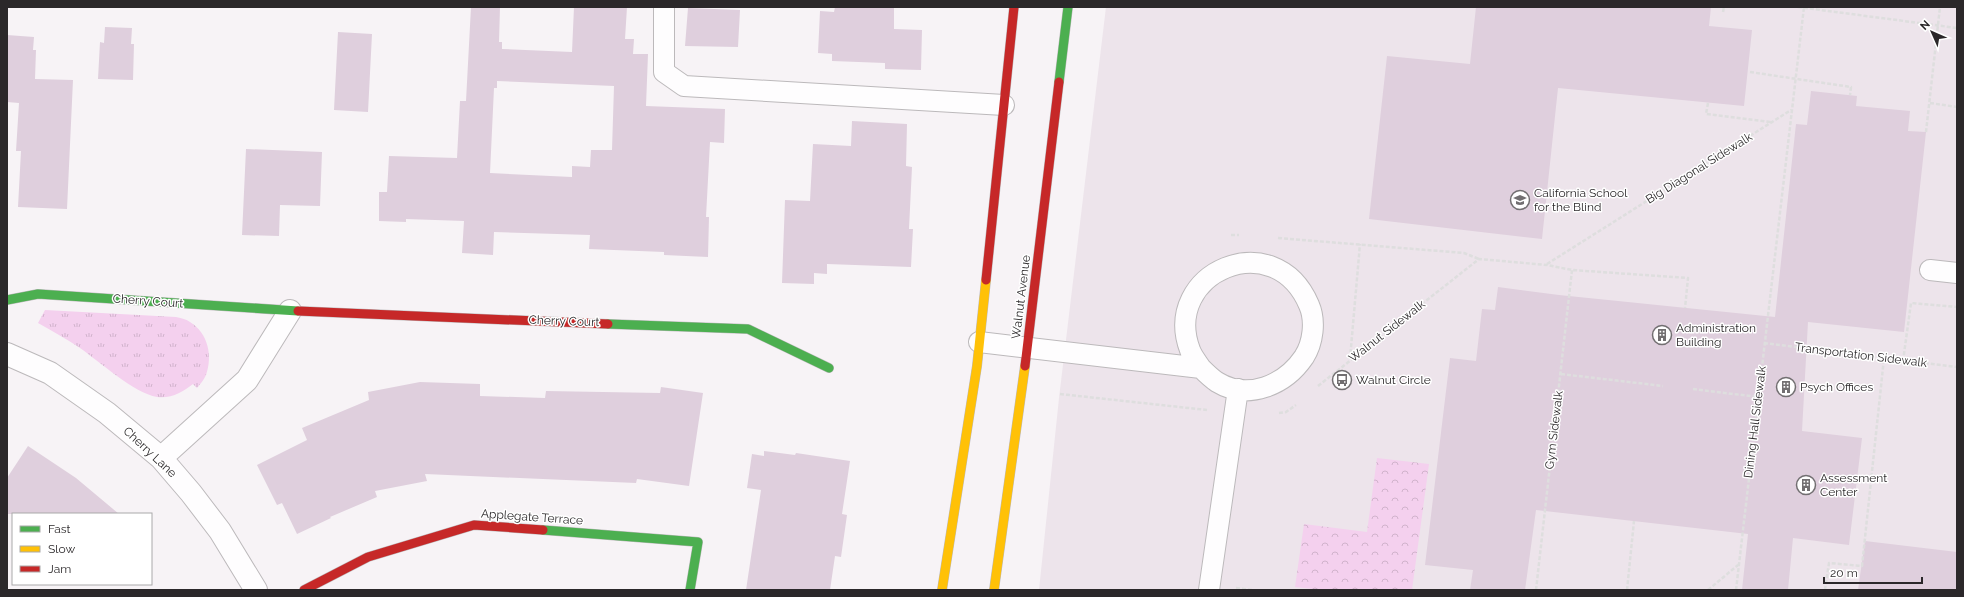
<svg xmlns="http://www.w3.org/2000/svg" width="1964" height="597" font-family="Raleway,sans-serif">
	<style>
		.built { fill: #ede4eb }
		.grass { fill: url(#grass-tufts) }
		.park { fill: url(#park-crowns) }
		.building { fill: #dfcfdd; fill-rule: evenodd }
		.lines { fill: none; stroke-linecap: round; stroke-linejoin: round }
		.lane-casing { stroke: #bcb9bb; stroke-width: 22 }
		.street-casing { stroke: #bcb9bb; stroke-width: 24 }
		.fast-casing { stroke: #bcb9bb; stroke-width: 10 }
		.slow-casing { stroke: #bcb9bb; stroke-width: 10 }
		.jam-casing { stroke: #bcb9bb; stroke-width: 10 }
		.path { stroke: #dedede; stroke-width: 2.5; stroke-dasharray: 4 2; stroke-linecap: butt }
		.lane { stroke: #fefdfe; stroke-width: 20 }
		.street { stroke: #fefdfe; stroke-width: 22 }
		.fast { stroke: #4caf50; stroke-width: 9 }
		.slow { stroke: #ffc107; stroke-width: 9 }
		.jam { stroke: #c62828; stroke-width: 9 }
		.labels { text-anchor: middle; stroke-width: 3; stroke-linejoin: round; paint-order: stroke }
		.street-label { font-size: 12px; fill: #2b282a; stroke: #fff }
		.poi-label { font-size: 12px; fill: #2b282a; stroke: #fff; text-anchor: start }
	</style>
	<defs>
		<pattern id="grass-tufts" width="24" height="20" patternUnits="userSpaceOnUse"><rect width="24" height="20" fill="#f4d0ee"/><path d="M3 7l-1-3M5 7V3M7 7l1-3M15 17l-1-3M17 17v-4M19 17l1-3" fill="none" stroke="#d1b3cc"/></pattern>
		<pattern id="park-crowns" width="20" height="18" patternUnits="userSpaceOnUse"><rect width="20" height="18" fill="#f4d0ee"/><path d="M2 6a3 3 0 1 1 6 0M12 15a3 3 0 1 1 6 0" fill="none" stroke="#d1b3cc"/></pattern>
	</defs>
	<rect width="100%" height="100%" fill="#f7f3f6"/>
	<path class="built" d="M 1106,7 L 1957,7 L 1957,590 L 1039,590 L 1059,398 Z"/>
	<path class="grass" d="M 45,310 L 176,317 C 180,318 186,319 190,322 C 208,333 213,356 206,375 C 204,380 200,384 197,388 L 193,384 C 183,392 171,399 157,397 C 134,393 100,362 80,348 C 67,339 52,331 38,323 Z"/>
	<path class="park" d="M 1377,458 L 1429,464 L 1412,590 L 1322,590 L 1295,587 L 1304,524 L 1367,532 Z"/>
	<path class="building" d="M 471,7 L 500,7 L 499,42 L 502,42 L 502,49 L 572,52 L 574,7 L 627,7 L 625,39 L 634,39 L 633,54 L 648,54 L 646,106 L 725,109 L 724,143 L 710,142 L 706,217 L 709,217 L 708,257 L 664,255 L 664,252 L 589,249 L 590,235 L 494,232 L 493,255 L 462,253 L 464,221 L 406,219 L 406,222 L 379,221 L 379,192 L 387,192 L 389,156 L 457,158 L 460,101 L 466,101 ZM 497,81 L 614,86 L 612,150 L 591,150 L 590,167 L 572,166 L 572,177 L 490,173 L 494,88 L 497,88 Z
		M 835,7 L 894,7 L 894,29 L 922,30 L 921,70 L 885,69 L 885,63 L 832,61 L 832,54 L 818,53 L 820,11 L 834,12 Z
		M 1476,7 L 1711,7 L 1709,26 L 1752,30 L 1744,106 L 1558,88 L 1542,239 L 1369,219 L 1387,56 L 1470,64 Z
		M 688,8 L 740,10 L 738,47 L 685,46 Z
		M 105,27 L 132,28 L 131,44 L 134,44 L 133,80 L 98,79 L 100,42 L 104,43 Z
		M 338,32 L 372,34 L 368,112 L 334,110 Z
		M 7,35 L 34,37 L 33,50 L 36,50 L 35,79 L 73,80 L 67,209 L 18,207 L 21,151 L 16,151 L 19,103 L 7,102 Z
		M 1811,91 L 1857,96 L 1856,106 L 1910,111 L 1908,131 L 1926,132 L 1904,332 L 1808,322 L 1802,431 L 1862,438 L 1849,545 L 1793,538 L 1788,590 L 1742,590 L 1748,534 L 1536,510 L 1525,590 L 1470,590 L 1473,570 L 1425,565 L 1450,358 L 1476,361 L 1482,309 L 1495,310 L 1498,287 L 1559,295 L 1775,317 L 1796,124 L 1807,125 Z
		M 852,121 L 907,124 L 906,166 L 912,167 L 909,229 L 913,229 L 911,267 L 827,264 L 827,274 L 814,273 L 814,284 L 782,283 L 785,200 L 810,201 L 813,144 L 851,146 Z
		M 246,149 L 322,152 L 320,206 L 280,205 L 279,236 L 242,235 Z
		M 420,382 L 480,384 L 480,396 L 545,398 L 546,391 L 660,393 L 661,387 L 703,393 L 689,486 L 637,479 L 636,483 L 425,474 L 427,481 L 375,491 L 377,497 L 330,517 L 331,518 L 297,534 L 282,503 L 277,505 L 257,465 L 307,440 L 302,428 L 369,400 L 368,392 Z
		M 28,446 L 76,478 L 119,514 L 7,514 L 7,478 Z
		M 764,451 L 795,455 L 796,453 L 850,461 L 842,514 L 847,515 L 841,557 L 835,556 L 830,590 L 746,590 L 761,490 L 747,488 L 752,454 L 764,456 Z
		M 1865,541 L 1957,552 L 1957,590 L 1858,590 Z"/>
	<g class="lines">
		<g class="lane-casing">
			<path id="lane" d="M 664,7 L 664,72 L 684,86 L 1004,105
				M 1930,270 L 1957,273
				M 979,342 L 1201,368 C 1206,373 1211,378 1217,382 C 1248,401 1285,385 1304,357 C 1313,343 1316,321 1309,305 C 1274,223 1161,273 1190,350 C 1192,356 1197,362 1201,368
				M 1209,590 L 1238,389"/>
		</g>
		<g class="street-casing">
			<path id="street" d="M 7,354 L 50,373 L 107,413 L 161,458 L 191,493 L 220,531 L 256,590
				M 161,458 L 247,380 L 290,311"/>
		</g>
		<g class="fast-casing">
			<path id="fast" d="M 1059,82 L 1068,7
				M 7,300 L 38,294 L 298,311
				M 608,324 L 748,329 L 829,368
				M 543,530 L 698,542 L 690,590"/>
		</g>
		<g class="slow-casing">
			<path id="slow" d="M 942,590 L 977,366 L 986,280
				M 994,590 L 1025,366"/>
		</g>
		<g class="jam-casing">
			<path id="jam" d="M 986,280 L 1014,7
				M 298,311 L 608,324
				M 1025,366 L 1059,82
				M 304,590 L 368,557 L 474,525 L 543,530"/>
		</g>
		<path class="path" d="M 1798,7 L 1957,28
			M 1723,12 L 1724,7
			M 1750,72 L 1851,87 L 1850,95
			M 1708,103 L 1706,114 L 1771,122
			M 1930,103 L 1957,107
			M 1926,132 L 1940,7
			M 1231,235 L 1239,235
			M 1278,238 L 1464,253 L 1479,259
			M 1547,264 L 1791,110
			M 1764,343 L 1957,367
			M 1350,359 L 1360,244
			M 1903,361 L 1911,303 L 1957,307
			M 1561,374 L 1663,386
			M 1318,386 L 1479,259 L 1547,265 L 1572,270 L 1688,278 L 1685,308
			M 1693,389 L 1758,397
			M 1060,394 L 1207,410
			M 1279,413 L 1286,412 L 1296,405
			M 1236,588 L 1253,590
			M 1536,590 L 1572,270
			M 1627,590 L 1634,521
			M 1708,590 L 1738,565
			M 1736,590 L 1804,7
			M 1825,590 L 1829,563 L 1862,566 L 1884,358"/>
		<use href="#lane" class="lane"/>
		<use href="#street" class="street"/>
		<use href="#fast" class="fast"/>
		<use href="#slow" class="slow"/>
		<use href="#jam" class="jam"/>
	</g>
	<defs>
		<g id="school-ring" transform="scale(1)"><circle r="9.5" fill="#fff" stroke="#726f71" stroke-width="1.5"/><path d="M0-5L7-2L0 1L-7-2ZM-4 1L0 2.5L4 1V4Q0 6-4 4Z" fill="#726f71"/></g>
		<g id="building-ring" transform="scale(1)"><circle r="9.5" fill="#fff" stroke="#726f71" stroke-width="1.5"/><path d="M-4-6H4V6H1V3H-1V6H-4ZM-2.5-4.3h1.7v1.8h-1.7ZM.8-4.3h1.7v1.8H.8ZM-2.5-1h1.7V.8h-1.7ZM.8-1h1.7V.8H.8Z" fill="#726f71"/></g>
		<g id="bus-ring" transform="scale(1)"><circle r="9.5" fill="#fff" stroke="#726f71" stroke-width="1.5"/><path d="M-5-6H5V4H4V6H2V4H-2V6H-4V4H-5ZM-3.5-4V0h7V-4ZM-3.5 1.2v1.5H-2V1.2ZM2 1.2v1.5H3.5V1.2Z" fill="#726f71"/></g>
	</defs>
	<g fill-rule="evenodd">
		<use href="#school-ring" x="1520" y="200"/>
		<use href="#building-ring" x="1662" y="335"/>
		<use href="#bus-ring" x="1342" y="380"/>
		<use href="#building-ring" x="1786" y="387"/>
		<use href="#building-ring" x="1806" y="485"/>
	</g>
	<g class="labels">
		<g class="street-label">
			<text transform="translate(1699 168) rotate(-32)" y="4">Big Diagonal Sidewalk</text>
			<text transform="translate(1021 297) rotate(-83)" y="4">Walnut Avenue</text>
			<text transform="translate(148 301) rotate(4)" y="4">Cherry Court</text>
			<text transform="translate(564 321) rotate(2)" y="4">Cherry Court</text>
			<text transform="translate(1387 331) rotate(-38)" y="4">Walnut Sidewalk</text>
			<text transform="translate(1861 355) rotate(7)" y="4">Transportation Sidewalk</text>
			<text transform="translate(1755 422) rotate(-83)" y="4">Dining Hall Sidewalk</text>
			<text transform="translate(1554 430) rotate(-83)" y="4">Gym Sidewalk</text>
			<text transform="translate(150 452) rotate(43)" y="4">Cherry Lane</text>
			<text transform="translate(532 517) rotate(4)" y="4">Applegate Terrace</text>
		</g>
		<g class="poi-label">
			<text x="1534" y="197">California School<tspan x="1534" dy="14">for the Blind</tspan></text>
			<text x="1676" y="332">Administration<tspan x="1676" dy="14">Building</tspan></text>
			<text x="1356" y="384">Walnut Circle</text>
			<text x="1800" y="391">Psych Offices</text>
			<text x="1820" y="482">Assessment<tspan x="1820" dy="14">Center</tspan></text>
		</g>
	</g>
	<rect width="1964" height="597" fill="none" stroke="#2b282a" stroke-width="16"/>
	<rect x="12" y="513" width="140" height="72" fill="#ffffff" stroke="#aaa9aa"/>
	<rect x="20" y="526" width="20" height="6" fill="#4caf50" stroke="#aaa9aa"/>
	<text x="48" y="533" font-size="12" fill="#2b282a">Fast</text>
	<rect x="20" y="546" width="20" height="6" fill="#ffc107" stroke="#aaa9aa"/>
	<text x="48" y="553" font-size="12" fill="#2b282a">Slow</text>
	<rect x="20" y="566" width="20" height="6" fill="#c62828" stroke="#aaa9aa"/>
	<text x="48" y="573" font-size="12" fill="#2b282a">Jam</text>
	<g transform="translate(1932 32) rotate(315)" stroke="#ffffff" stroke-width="3" paint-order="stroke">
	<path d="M0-3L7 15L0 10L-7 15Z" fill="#2b282a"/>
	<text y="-6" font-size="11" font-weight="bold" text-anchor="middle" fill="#2b282a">N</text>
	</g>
	<path d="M1824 577v6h98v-6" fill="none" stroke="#2b282a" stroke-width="2"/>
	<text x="1830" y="577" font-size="12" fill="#2b282a" stroke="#ffffff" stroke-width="3" paint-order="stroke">20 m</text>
</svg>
